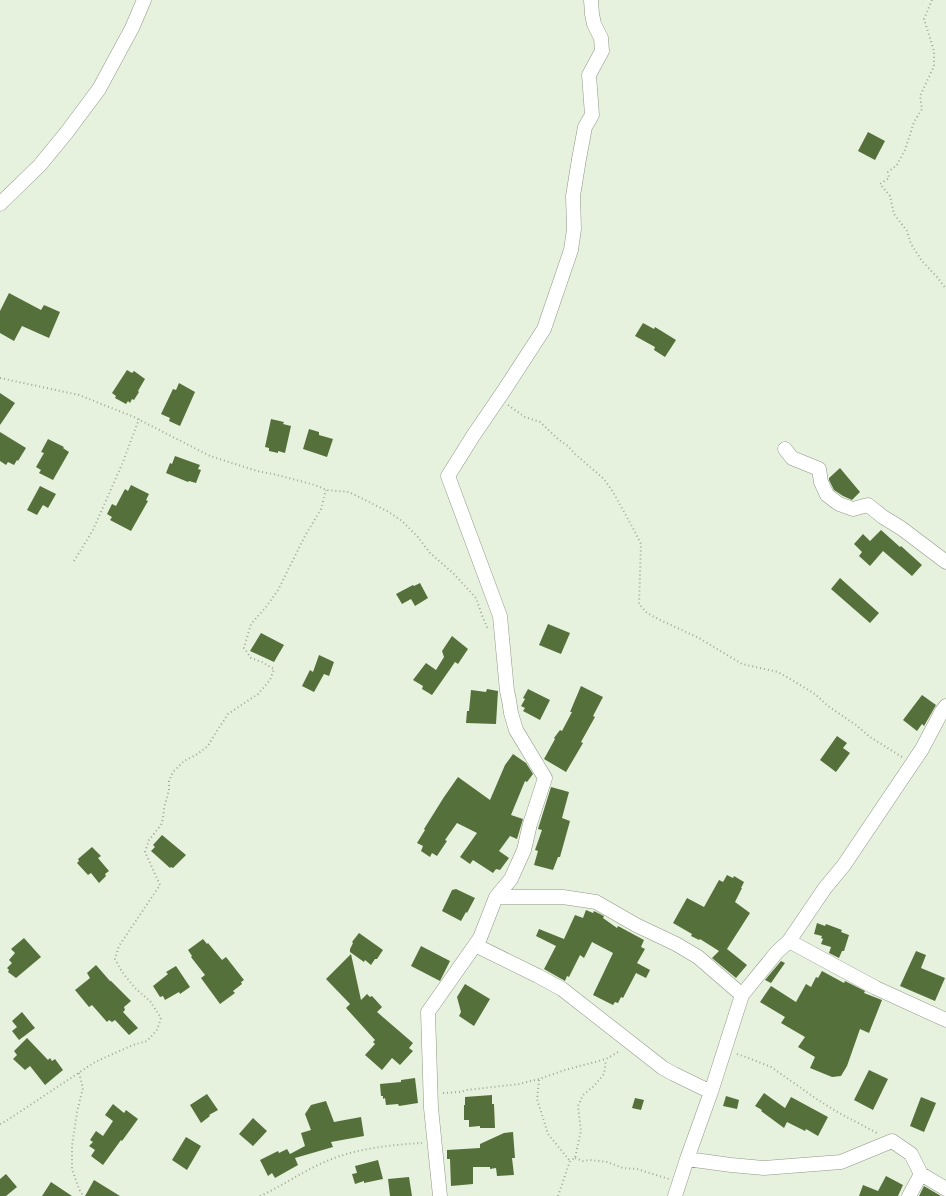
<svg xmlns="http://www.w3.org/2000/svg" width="946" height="1196" font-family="Overpass,sans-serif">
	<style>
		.building { fill: #55703b }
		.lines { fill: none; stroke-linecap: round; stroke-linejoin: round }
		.minor-casing { stroke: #8e9886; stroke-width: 15 }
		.path { stroke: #a0a898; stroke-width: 2; stroke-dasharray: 1 3; stroke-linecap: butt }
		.minor { stroke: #fff; stroke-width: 14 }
	</style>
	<rect width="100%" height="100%" fill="#e7f2de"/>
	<path class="building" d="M 868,132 L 885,141 L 875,160 L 858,151 Z
		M 9,293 L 41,310 L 44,305 L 60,312 L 49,338 L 22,326 L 14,341 L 0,333 L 0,311 Z
		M 643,323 L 654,329 L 655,327 L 676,340 L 665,357 L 654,350 L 655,347 L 635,336 Z
		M 127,370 L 132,373 L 134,371 L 145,379 L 138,391 L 139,392 L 134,400 L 132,399 L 130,403 L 128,401 L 126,404 L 115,398 L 116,396 L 112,393 Z
		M 179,383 L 195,392 L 180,426 L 169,421 L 170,418 L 161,414 L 173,389 L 176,390 Z
		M 0,393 L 15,403 L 0,425 Z
		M 271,419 L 284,422 L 283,424 L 291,426 L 285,453 L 278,451 L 278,453 L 269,451 L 269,448 L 265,447 Z
		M 309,429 L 319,432 L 319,435 L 333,439 L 327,457 L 303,449 Z
		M 0,432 L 26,448 L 18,461 L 17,460 L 14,465 L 8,462 L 6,465 L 0,461 Z
		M 48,439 L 64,447 L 63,448 L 69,452 L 53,480 L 39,473 L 41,470 L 36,467 L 44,453 L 41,452 Z
		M 175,456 L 200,465 L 198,469 L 201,470 L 196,483 L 189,481 L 188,482 L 166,473 L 170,463 L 172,464 Z
		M 840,468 L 860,492 L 852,500 L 843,496 L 834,490 L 829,480 L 829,478 Z
		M 131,485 L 149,494 L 146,500 L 148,501 L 131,531 L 110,520 L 112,517 L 107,514 L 112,504 L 116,506 L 125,489 L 128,491 Z
		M 40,486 L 56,494 L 48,508 L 43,505 L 37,515 L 27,510 Z
		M 881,530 L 900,547 L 901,546 L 922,565 L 912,576 L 883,551 L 870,566 L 859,556 L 862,552 L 854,544 L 863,534 L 870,541 Z
		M 840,578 L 879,613 L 870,623 L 831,589 Z
		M 420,583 L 428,598 L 415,606 L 411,599 L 402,604 L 396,594 L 413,585 L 414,586 Z
		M 548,624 L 570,633 L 561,654 L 539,645 Z
		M 261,633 L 284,645 L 274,662 L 250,651 Z
		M 452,636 L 468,649 L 458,664 L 455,662 L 432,695 L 422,689 L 423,686 L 413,680 L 426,663 L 436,670 L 444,657 L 442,651 Z
		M 319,655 L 334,662 L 329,676 L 324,674 L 314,692 L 302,686 L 310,670 L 313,672 Z
		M 581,686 L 603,697 L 593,716 L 595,717 L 581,742 L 583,743 L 566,772 L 544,759 L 555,739 L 554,738 L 560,730 L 562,731 L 572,712 L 570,712 Z
		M 487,689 L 498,691 L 496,724 L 466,723 L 467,711 L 469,711 L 471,690 L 486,692 Z
		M 528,689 L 550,700 L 540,720 L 523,711 L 525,708 L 521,706 L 525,699 L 523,698 Z
		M 922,695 L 936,705 L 924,726 L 922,724 L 917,731 L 903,720 Z
		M 837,736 L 847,743 L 843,748 L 850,753 L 836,772 L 820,760 Z
		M 513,754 L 526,763 L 533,774 L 527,782 L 525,781 L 511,815 L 523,819 L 517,839 L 510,836 L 499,851 L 509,858 L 500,870 L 496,869 L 493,873 L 473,860 L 470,864 L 460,857 L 477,833 L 457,823 L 445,840 L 447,841 L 437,856 L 432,853 L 430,857 L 421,851 L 423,846 L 417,843 L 425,830 L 424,829 L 444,797 L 458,777 L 490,800 L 505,765 Z
		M 551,787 L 569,792 L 562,818 L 570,821 L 560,857 L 558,857 L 553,870 L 534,865 L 538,851 L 535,850 L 542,830 L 538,829 Z
		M 162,835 L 186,855 L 173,868 L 171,867 L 170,868 L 151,851 L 155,847 L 153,845 Z
		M 92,847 L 101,856 L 98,858 L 109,871 L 105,874 L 106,876 L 99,883 L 91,873 L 88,875 L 77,863 L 79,861 L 78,859 Z
		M 727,875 L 733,878 L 734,876 L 744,882 L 741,888 L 742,888 L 735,902 L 750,913 L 727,949 L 747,965 L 736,978 L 712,958 L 719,951 L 700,939 L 699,940 L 691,936 L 692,934 L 673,923 L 687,898 L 704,907 L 719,880 L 723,882 Z
		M 456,889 L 475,898 L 467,913 L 466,912 L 461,921 L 442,911 L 452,890 Z
		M 586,910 L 593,913 L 594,911 L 604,916 L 603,918 L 617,928 L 618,926 L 644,940 L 641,947 L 645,949 L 637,963 L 650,970 L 646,978 L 636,973 L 623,998 L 621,997 L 618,1003 L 615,1002 L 613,1005 L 593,995 L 613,953 L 592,942 L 584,958 L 580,955 L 569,977 L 567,976 L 565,981 L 544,969 L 556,946 L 536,936 L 539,929 L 564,939 L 575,915 L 583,918 Z
		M 817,923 L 825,926 L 826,924 L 842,930 L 841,932 L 849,935 L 844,951 L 842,951 L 839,958 L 829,953 L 831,947 L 821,944 L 823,939 L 821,938 L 822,936 L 814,934 Z
		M 359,933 L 383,950 L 377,959 L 375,959 L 371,965 L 365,960 L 364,962 L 350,952 L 350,949 L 353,943 L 352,942 Z
		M 24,938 L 41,957 L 16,978 L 8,972 L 9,970 L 7,968 L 12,963 L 9,960 L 15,953 L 11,949 Z
		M 203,939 L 207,944 L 208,943 L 222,960 L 226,957 L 244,980 L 241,982 L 242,984 L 233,991 L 235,993 L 220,1004 L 201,978 L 205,975 L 191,957 L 192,956 L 188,950 Z
		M 421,946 L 450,961 L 440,981 L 411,966 Z
		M 916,951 L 926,955 L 921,968 L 945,978 L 935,1001 L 900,986 Z
		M 351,954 L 361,1000 L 367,994 L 370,997 L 372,996 L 382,1007 L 377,1012 L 413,1043 L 409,1048 L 413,1051 L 400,1065 L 392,1058 L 382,1070 L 365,1055 L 375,1044 L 373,1042 L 375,1040 L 346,1008 L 350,1004 L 326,979 Z
		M 781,961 L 785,963 L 771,983 L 765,980 Z
		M 96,965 L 110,981 L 111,981 L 131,1001 L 124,1007 L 125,1010 L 123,1012 L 138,1028 L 129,1035 L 115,1020 L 112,1022 L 109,1020 L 107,1022 L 92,1005 L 89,1007 L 75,990 L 90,978 L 87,973 Z
		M 176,966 L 190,987 L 180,994 L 179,992 L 165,1000 L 163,996 L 160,997 L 153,986 L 168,974 L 166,972 Z
		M 822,971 L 844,983 L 845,981 L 865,991 L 864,993 L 882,1000 L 869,1033 L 860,1029 L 847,1066 L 841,1076 L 832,1077 L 810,1068 L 815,1057 L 798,1047 L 805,1037 L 781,1023 L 785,1017 L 760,1002 L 771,986 L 796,1002 L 806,984 L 811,987 L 816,977 L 818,978 Z
		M 465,984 L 490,999 L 474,1026 L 459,1016 L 461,1012 L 457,997 Z
		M 22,1012 L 35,1028 L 19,1040 L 12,1031 L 17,1027 L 12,1021 Z
		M 27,1038 L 48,1060 L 50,1058 L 52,1061 L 55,1059 L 63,1070 L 45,1085 L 30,1066 L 25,1070 L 13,1059 L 17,1055 L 14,1051 Z
		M 869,1070 L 888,1079 L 873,1110 L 854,1100 Z
		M 415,1078 L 418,1103 L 399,1106 L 398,1104 L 386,1105 L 385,1098 L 383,1099 L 383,1096 L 381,1096 L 380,1084 L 401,1082 L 401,1080 Z
		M 764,1093 L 785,1108 L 791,1097 L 828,1117 L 818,1136 L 806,1129 L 805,1131 L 787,1122 L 784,1128 L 761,1111 L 762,1110 L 755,1106 Z
		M 207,1094 L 218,1110 L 209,1115 L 210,1116 L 201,1123 L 190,1105 Z
		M 492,1095 L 492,1104 L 494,1104 L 495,1128 L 480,1128 L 480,1126 L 469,1127 L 469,1120 L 464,1120 L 464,1105 L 465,1105 L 465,1097 Z
		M 726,1096 L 739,1100 L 737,1109 L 723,1106 Z
		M 921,1097 L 936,1103 L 924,1132 L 910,1126 Z
		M 635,1098 L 644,1100 L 641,1110 L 632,1108 Z
		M 326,1101 L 334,1122 L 361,1117 L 364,1136 L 331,1142 L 333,1147 L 295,1158 L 298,1165 L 275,1178 L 272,1173 L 268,1176 L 260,1160 L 278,1151 L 279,1153 L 287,1149 L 290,1154 L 305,1146 L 301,1133 L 311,1130 L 305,1114 L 311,1105 Z
		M 113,1104 L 124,1113 L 126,1110 L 138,1119 L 122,1141 L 121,1140 L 103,1165 L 91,1156 L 95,1150 L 89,1146 L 93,1142 L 90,1140 L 96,1131 L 103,1136 L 113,1121 L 105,1115 Z
		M 253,1118 L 267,1131 L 253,1146 L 239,1134 Z
		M 513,1132 L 515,1158 L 512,1158 L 514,1175 L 497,1176 L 496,1168 L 490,1169 L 490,1167 L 473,1167 L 473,1184 L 451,1186 L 450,1159 L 447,1159 L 447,1150 L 480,1148 L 480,1144 L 504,1133 Z
		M 186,1137 L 201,1146 L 187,1170 L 172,1160 Z
		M 378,1160 L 383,1179 L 364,1183 L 364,1181 L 355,1184 L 352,1174 L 357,1173 L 355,1166 Z
		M 6,1174 L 17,1187 L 6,1196 L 0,1196 L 0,1179 Z
		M 886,1176 L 903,1185 L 898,1196 L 859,1196 L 863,1185 L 878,1191 Z
		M 409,1177 L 412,1196 L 390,1196 L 388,1179 Z
		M 94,1180 L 120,1196 L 85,1196 Z
		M 51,1182 L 72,1196 L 42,1196 Z
		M 924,1186 L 941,1196 L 919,1196 Z"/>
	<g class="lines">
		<g class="minor-casing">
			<path id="minor" d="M 0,204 L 40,165 L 67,132 L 99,89 L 132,28 L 144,0
				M 785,449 L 792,458 L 819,469 L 821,482 L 827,495 L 839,504 L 853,509 L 868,505 L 883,517 L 901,528 L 946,562
				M 496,897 L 563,897 L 596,902 L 636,925 L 676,944 L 698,957 L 742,995
				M 789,941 L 876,988 L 946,1020
				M 475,945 L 538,976 L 562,989 L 663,1068 L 674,1074 L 711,1092
				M 687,1159 L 731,1165 L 764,1168 L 841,1162 L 892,1141 L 911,1154 L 921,1174 L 909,1196
				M 921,1174 L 946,1189
				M 440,1196 L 431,1108 L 428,1012 L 480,938 L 496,897 L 511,879 L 524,850 L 530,824 L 545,778 L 516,730 L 511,713 L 509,700 L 507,691 L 500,616 L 448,476 L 473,436 L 503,392 L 544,329 L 571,250 L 574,229 L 573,196 L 579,159 L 585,127 L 592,115 L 589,75 L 602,51 L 601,38 L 594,24 L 592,14 L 591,0
				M 675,1196 L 687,1159 L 711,1092 L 742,995 L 777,952 L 789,941 L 825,888 L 844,865 L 922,749 L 942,711 L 946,706"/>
		</g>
		<path class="path" d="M 932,0 L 924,19 L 934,51 L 934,66 L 920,96 L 922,109 L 914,122 L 905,150 L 897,165 L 888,172 L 889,178 L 880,184 L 890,196 L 894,214 L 907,231 L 911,244 L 922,261 L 937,277 L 946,289
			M 0,378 L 79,395 L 134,417 L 210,456 L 257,471 L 273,474 L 315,485 L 326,490 L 349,492 L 387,511 L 402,521 L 417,536 L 430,553 L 453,573 L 476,598 L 483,618 L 488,629
			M 508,405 L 525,417 L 540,422 L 559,440 L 568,446 L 575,454 L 604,479 L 613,492 L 634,530 L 641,544 L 639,604 L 647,613 L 660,620 L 699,638 L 742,664 L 778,672 L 792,680 L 815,694 L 828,706 L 856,725 L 870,737 L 902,757
			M 74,561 L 93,530 L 123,462 L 139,419
			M 737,1054 L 751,1059 L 771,1067 L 818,1100 L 839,1113 L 877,1133
			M 79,1073 L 83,1088 L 77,1112 L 72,1146 L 72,1169 L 79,1189 L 83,1196
			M 539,1080 L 537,1099 L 548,1134 L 570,1161
			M 443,1093 L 460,1092 L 467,1090 L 519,1084 L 539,1079 L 565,1070 L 606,1059 L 620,1051
			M 0,1124 L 6,1121 L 95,1062 L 133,1045 L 147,1041 L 157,1030 L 161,1018 L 150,1001 L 135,988 L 122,972 L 115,959 L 119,946 L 160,885 L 145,852 L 149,840 L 161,825 L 163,819 L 164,808 L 169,790 L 169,781 L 173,772 L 184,761 L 196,755 L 208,746 L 213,737 L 228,714 L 258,694 L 270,680 L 274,669 L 262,662 L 251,658 L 244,648 L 251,624 L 266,607 L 278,590 L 305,536 L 321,509 L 326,490
			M 575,1158 L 583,1161 L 590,1160 L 607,1162 L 623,1168 L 637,1169 L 669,1179
			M 260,1196 C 280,1187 299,1174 320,1164 C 351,1149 388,1145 422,1143
			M 558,1196 L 570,1161 L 575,1158 L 581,1131 L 578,1106 L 583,1095 L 594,1086 L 604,1074 L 606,1060"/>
		<use href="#minor" class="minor"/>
	</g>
</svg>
